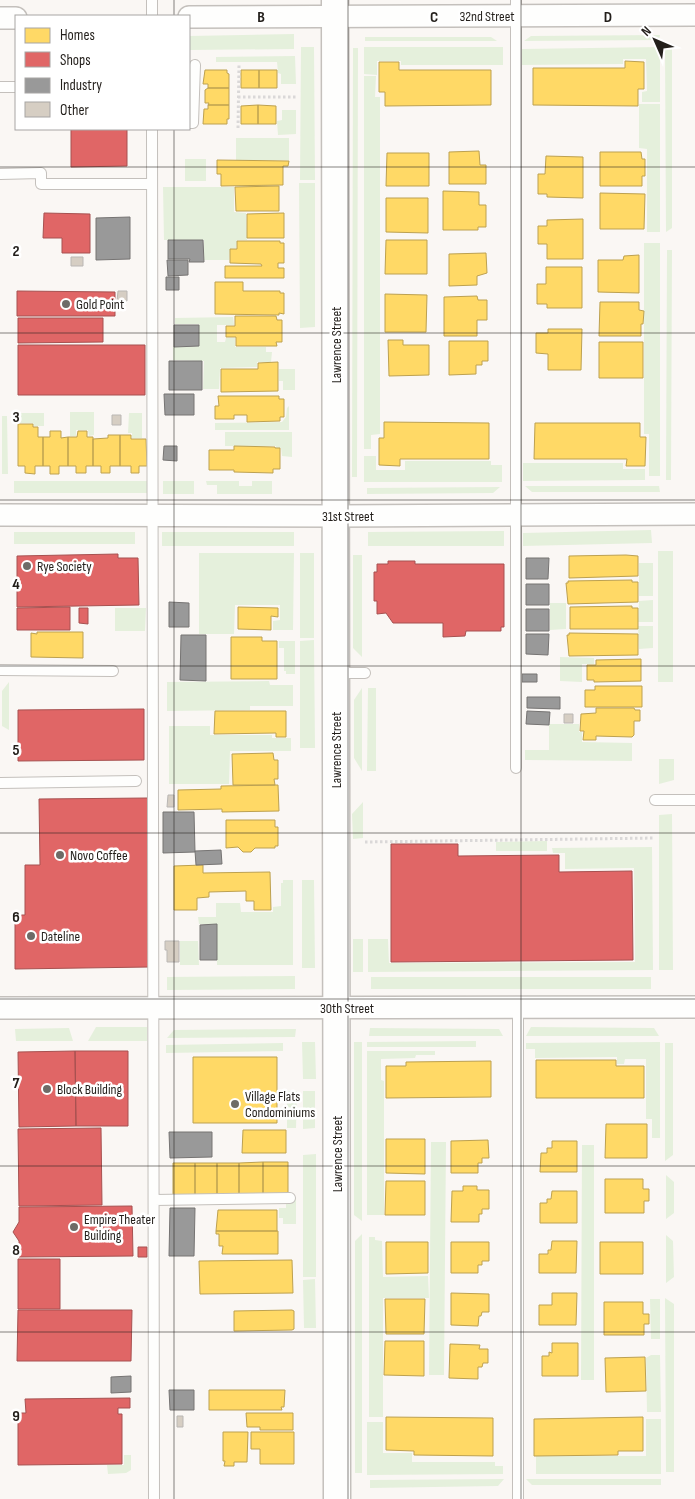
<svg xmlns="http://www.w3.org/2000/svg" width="695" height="1499" font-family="'Sofia Sans Condensed',sans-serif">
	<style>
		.green { fill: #e5f0dc }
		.homes { fill: #ffd966; stroke: #bda150 }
		.shops { fill: #e06666; stroke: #a75150 }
		.industry { fill: #999; stroke: #767473 }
		.building { fill: #d6cec3; stroke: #bab7b4 }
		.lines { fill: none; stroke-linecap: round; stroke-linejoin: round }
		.service-casing { stroke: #c4c0bc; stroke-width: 12 }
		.minor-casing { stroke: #c4c0bc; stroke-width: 24 }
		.tertiary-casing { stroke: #c4c0bc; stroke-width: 29 }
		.path { stroke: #dad8d8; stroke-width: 3; stroke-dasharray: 2.5 2.5; stroke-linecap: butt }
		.service { stroke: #fefefd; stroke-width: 10 }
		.minor { stroke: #fefefd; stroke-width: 21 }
		.tertiary { stroke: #fefefd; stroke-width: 26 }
		.grid { fill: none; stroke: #231f1b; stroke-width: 1; stroke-opacity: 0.55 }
		.poi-dot { fill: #6e6b67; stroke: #fff; stroke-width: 2 }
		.labels { text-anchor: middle; stroke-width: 5; stroke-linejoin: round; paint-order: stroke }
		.street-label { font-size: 14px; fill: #231f1b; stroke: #fff }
		.poi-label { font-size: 14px; fill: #231f1b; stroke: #fff; text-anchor: start }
		.grid-label { font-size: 16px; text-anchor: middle; font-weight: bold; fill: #231f1b; stroke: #fff; stroke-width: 5; stroke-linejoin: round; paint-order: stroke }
	</style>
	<rect width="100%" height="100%" fill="#faf7f4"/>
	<path class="green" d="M 294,34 L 294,49 L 189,50 L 189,36 Z
		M 660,35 L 659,40 L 524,41 L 531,36 Z
		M 365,37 L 491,37 L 497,41 L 365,41 Z
		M 301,47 L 314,47 L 315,180 L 300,180 Z
		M 364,47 L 503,47 L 503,65 L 401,65 L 401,61 L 377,61 L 377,75 L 364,74 Z
		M 660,47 L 660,102 L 642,102 L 642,92 L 647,91 L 646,59 L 623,59 L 623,64 L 522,65 L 522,49 Z
		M 353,48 L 358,48 L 357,477 L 352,477 Z
		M 665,48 L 672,48 L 672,228 L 666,232 Z
		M 295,56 L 296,84 L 281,84 L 281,74 L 278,73 L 277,62 L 216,62 L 216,57 Z
		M 364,76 L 376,76 L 375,97 L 380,97 L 380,434 L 371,435 L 371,449 L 364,449 Z
		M 639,104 L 660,104 L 660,232 L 647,232 L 647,149 L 639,148 Z
		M 282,110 L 296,110 L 296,134 L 278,135 L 277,121 L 282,120 Z
		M 236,138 L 289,138 L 289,160 L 236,160 Z
		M 185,159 L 206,159 L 206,181 L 185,181 Z
		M 299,183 L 315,183 L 315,327 L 300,328 Z
		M 163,187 L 234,187 L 234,212 L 246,213 L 247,240 L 237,240 L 236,248 L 230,249 L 229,260 L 204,260 L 204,240 L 164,240 Z
		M 644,243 L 660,243 L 660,476 L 649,476 L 649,434 L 644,434 Z
		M 667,250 L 672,250 L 671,480 L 666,480 Z
		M 233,317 L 234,325 L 217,325 L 217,342 L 225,342 L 226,338 L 235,338 L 235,347 L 266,347 L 266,352 L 272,352 L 271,362 L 257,362 L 257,367 L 220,368 L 219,389 L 203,389 L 204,361 L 173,360 L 173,347 L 199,346 L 199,324 L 175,324 L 175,318 Z
		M 279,369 L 295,369 L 295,390 L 283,390 L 283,381 L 279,381 Z
		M 289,406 L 289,430 L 215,430 L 215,423 L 282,422 L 286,417 L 287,408 Z
		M 70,412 L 94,412 L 94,435 L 89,436 L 88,430 L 76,430 L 76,436 L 70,436 Z
		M 19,413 L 44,413 L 44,426 L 34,426 L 33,423 L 19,423 Z
		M 129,413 L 142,413 L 142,438 L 132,438 L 132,433 L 128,433 Z
		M 2,416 L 7,416 L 8,474 L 2,474 Z
		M 225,432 L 292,432 L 292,457 L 282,456 L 281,448 L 276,448 L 276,446 L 225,446 Z
		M 364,456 L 376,456 L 376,470 L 405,470 L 405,461 L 491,461 L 491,465 L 502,465 L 502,482 L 364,482 Z
		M 523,463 L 623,463 L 623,469 L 645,469 L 645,480 L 523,481 Z
		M 14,481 L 147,481 L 147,493 L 14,493 Z
		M 163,481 L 194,481 L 194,494 L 163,494 Z
		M 206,481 L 239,481 L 239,486 L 252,486 L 252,481 L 272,481 L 272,494 L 217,494 L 217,485 L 207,485 Z
		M 525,486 L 659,486 L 660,492 L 532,492 Z
		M 500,487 L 493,493 L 367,494 L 367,488 Z
		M 651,530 L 652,543 L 523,546 L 523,533 Z
		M 504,531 L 504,546 L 368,546 L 368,532 Z
		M 14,532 L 135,532 L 135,544 L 14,544 Z
		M 162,532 L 294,532 L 294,546 L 162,546 Z
		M 658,551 L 673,551 L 673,682 L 658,682 Z
		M 199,553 L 294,553 L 293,630 L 273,630 L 273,621 L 280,620 L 280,605 L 235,605 L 234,634 L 199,634 Z
		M 300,553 L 314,553 L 314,638 L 300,638 Z
		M 353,555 L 362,555 L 362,657 L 353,648 Z
		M 639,563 L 653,563 L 653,596 L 639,596 Z
		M 653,600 L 653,622 L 638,622 L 639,601 Z
		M 550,603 L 566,603 L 566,629 L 550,630 Z
		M 115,608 L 146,608 L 145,631 L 115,631 Z
		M 638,626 L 653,626 L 653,648 L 639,649 Z
		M 314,640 L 315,748 L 300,748 L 300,641 Z
		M 279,641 L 295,641 L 295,674 L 286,674 L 286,671 L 284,671 L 284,648 L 279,648 Z
		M 560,657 L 594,658 L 594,664 L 582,664 L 582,682 L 560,681 Z
		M 269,681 L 270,685 L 293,685 L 293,706 L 250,706 L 250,710 L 167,711 L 167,682 Z
		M 9,682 L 9,730 L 2,726 L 2,691 Z
		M 362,688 L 362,771 L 354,758 L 354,700 Z
		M 368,688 L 376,688 L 376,771 L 367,771 Z
		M 549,724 L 579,724 L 579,732 L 582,732 L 582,742 L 632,743 L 632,761 L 525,760 L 525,750 L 549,750 Z
		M 169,726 L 210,726 L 210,735 L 272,735 L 272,738 L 291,738 L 291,751 L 230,751 L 229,784 L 169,784 Z
		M 659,759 L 674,759 L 674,780 L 659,784 Z
		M 363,802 L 363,838 L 353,839 L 352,814 Z
		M 672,814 L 673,970 L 659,970 L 659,815 Z
		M 547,841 L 547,851 L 496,851 L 496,842 Z
		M 652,847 L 653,970 L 368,972 L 368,939 L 388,939 L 389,963 L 635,962 L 634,868 L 565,869 L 565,853 L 553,853 L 552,848 Z
		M 283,880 L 293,880 L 293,965 L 217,965 L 217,925 L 199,924 L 198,917 L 216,917 L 216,903 L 240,903 L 241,912 L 273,912 L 273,907 L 281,906 L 281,883 L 283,883 Z
		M 302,880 L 314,880 L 315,968 L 302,968 Z
		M 353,939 L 363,939 L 363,972 L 353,972 Z
		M 180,941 L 198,941 L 199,965 L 180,965 Z
		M 295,976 L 295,989 L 167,990 L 167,977 Z
		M 371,977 L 651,977 L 651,989 L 371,989 Z
		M 96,1027 L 147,1027 L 147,1041 L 88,1041 Z
		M 531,1027 L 654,1028 L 659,1036 L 526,1036 Z
		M 69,1028 L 73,1041 L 16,1041 L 15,1029 Z
		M 370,1028 L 499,1029 L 503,1036 L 369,1036 Z
		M 296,1029 L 295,1037 L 167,1038 L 174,1030 Z
		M 476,1041 L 476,1047 L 367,1047 L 367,1042 Z
		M 302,1042 L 315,1042 L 316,1079 L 303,1079 Z
		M 354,1042 L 362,1042 L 362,1221 L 354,1215 Z
		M 660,1042 L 660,1138 L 652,1138 L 652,1119 L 646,1119 L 646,1059 L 625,1059 L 624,1064 L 617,1064 L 617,1057 L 535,1058 L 535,1049 L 526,1049 L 526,1043 Z
		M 283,1043 L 283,1051 L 166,1053 L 166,1045 Z
		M 665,1043 L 673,1043 L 673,1155 L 665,1161 Z
		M 367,1051 L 435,1051 L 435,1055 L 416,1055 L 415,1058 L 381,1059 L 381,1080 L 384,1081 L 384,1215 L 367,1215 Z
		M 287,1091 L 297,1091 L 296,1128 L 287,1128 Z
		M 303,1091 L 315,1091 L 315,1128 L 303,1129 Z
		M 431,1142 L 446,1142 L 444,1375 L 429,1375 Z
		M 582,1145 L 594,1145 L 594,1380 L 581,1380 Z
		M 316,1154 L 316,1277 L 303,1277 L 303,1155 Z
		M 666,1175 L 674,1182 L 674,1213 L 666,1219 Z
		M 286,1198 L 296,1198 L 296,1224 L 283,1224 L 283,1218 L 279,1218 L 279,1208 L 286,1208 Z
		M 362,1234 L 362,1473 L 355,1473 L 355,1241 Z
		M 666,1235 L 673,1241 L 674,1277 L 666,1283 Z
		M 369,1237 L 375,1237 L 375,1240 L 382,1241 L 383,1277 L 428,1276 L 429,1298 L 383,1298 L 383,1417 L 369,1417 Z
		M 315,1279 L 316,1328 L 304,1328 L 303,1280 Z
		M 665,1298 L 674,1304 L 674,1472 L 666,1472 Z
		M 650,1299 L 660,1299 L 660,1339 L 651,1339 Z
		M 651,1355 L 660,1355 L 661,1412 L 647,1412 L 646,1358 Z
		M 646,1419 L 661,1419 L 661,1474 L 536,1474 L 536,1456 L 646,1456 Z
		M 367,1422 L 383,1422 L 383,1453 L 412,1453 L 412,1462 L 495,1462 L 495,1466 L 503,1466 L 503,1474 L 367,1475 Z
		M 124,1455 L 131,1455 L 131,1470 L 126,1473 L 108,1474 L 107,1465 L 124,1465 Z
		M 504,1479 L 498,1486 L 370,1488 L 370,1480 Z
		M 526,1479 L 661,1479 L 661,1485 L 532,1485 Z"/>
	<path class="homes" d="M 625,61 L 644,62 L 644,89 L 638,89 L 638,106 L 533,105 L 533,68 L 625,68 Z
		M 379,62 L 399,62 L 399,70 L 491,70 L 491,105 L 385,106 L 385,92 L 379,92 Z
		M 205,70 L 227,70 L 227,73 L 229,74 L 229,88 L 208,88 L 208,84 L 203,84 Z
		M 241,70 L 259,70 L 259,88 L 241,88 Z
		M 259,70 L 277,70 L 277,88 L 259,88 Z
		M 208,88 L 229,88 L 229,105 L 208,105 L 209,103 L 205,103 L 205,90 Z
		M 208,105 L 229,105 L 229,119 L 227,119 L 227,124 L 203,124 L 204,109 L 208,109 Z
		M 258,105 L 258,124 L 241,124 L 241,106 Z
		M 258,105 L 276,106 L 276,124 L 258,124 Z
		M 479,151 L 480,165 L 486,165 L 486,184 L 449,184 L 449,152 Z
		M 600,152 L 641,152 L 642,159 L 645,159 L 645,176 L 642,176 L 642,186 L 600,186 Z
		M 387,153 L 429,153 L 429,186 L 386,186 Z
		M 546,156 L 583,157 L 583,198 L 547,197 L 547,194 L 538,194 L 538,174 L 545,174 Z
		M 217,160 L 289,161 L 288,166 L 283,166 L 283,185 L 221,186 L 221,174 L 217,174 Z
		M 279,186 L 279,211 L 236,211 L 235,187 Z
		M 443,191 L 479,192 L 479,205 L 486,205 L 486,227 L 478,227 L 478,230 L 443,230 Z
		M 600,193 L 645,194 L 644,229 L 600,229 Z
		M 386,198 L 428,198 L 428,233 L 386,232 Z
		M 284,213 L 284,238 L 247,238 L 247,214 Z
		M 583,219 L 583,259 L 547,259 L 547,244 L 538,244 L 538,226 L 547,226 L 547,220 Z
		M 386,240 L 427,240 L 427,274 L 385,274 Z
		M 237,241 L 280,241 L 280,243 L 284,243 L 284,263 L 278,263 L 278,268 L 284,268 L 284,278 L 225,278 L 225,266 L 262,266 L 261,264 L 230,263 L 230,249 L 237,249 Z
		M 486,253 L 487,273 L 477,276 L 477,285 L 449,286 L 449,254 Z
		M 639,255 L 639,293 L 598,292 L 598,260 L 623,260 L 624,256 Z
		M 546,267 L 582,267 L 582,308 L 547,308 L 547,304 L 537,304 L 537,284 L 546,284 Z
		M 215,282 L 243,282 L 243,291 L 280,291 L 280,293 L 284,293 L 284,314 L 279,313 L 279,315 L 215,314 Z
		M 385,294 L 427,295 L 426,332 L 385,332 Z
		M 477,296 L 478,300 L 487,300 L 487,320 L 477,320 L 477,336 L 444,336 L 444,297 Z
		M 600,302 L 639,302 L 639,310 L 644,311 L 643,324 L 641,324 L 641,336 L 599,336 Z
		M 235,316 L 276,316 L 277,320 L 282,320 L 282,342 L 276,342 L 277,346 L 236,346 L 236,337 L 226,337 L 226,326 L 235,326 Z
		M 548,329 L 582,329 L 581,370 L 548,370 L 548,354 L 536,353 L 536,333 L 548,333 Z
		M 388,340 L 403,340 L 403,345 L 429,345 L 429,375 L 389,376 Z
		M 449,341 L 488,341 L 488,361 L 482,361 L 482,365 L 476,365 L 476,374 L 449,375 Z
		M 599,342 L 643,342 L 643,378 L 599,378 Z
		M 278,362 L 278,391 L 221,392 L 221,369 L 258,369 L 258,363 Z
		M 218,396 L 279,396 L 279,399 L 284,399 L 284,417 L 280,417 L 280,421 L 247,422 L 247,415 L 234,415 L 234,419 L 215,419 L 215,406 L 219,406 Z
		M 384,422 L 489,423 L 489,459 L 400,459 L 400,466 L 379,465 L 379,438 L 384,438 Z
		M 535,423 L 640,423 L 640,437 L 646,437 L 645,466 L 626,466 L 627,459 L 534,459 Z
		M 18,424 L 33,424 L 33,427 L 38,427 L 38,437 L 43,437 L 43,466 L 35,466 L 35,474 L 25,473 L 25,466 L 18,466 Z
		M 50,431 L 61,431 L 61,438 L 68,437 L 68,466 L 59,466 L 59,474 L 50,474 L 50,466 L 43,466 L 43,437 L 50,437 Z
		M 78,431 L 87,431 L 87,437 L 93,437 L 93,466 L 86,466 L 86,473 L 76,473 L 76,466 L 68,466 L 68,437 L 77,437 Z
		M 108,435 L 120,435 L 120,466 L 110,466 L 110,473 L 101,473 L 101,466 L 93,466 L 93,439 L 108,438 Z
		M 120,435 L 131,435 L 131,439 L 146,439 L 147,466 L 139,466 L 139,473 L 131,473 L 131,466 L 120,466 Z
		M 234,446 L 275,447 L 275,448 L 280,448 L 280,469 L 273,469 L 273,473 L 234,472 L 234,470 L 209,470 L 209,450 L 234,450 Z
		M 626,555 L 638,556 L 638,576 L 569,578 L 569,556 Z
		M 632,580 L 632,582 L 638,582 L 638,602 L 568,604 L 566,583 L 568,583 L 568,581 Z
		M 632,606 L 632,608 L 638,608 L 638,629 L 570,629 L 570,607 Z
		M 238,607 L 278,608 L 278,617 L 271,616 L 271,630 L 238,629 Z
		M 37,632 L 83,632 L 83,658 L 31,657 L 31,633 L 37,634 Z
		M 569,633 L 638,634 L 638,655 L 569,656 L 567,635 L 569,635 Z
		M 231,637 L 262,637 L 262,641 L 277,641 L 277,679 L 231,679 Z
		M 641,659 L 641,681 L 594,682 L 594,680 L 587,680 L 587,665 L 596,665 L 596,660 Z
		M 595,686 L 642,686 L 642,707 L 585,707 L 585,690 L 595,690 Z
		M 596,708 L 634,708 L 635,710 L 640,710 L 640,721 L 634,721 L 634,735 L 632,737 L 596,736 L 596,740 L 583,740 L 584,731 L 580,731 L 581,714 L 596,713 Z
		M 215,711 L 286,711 L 286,737 L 276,737 L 276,733 L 214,734 Z
		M 273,753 L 274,760 L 278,760 L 278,779 L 274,779 L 275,785 L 233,785 L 232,754 Z
		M 278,785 L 279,811 L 222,812 L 222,809 L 178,810 L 178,790 L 221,789 L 221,786 Z
		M 226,820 L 275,820 L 275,827 L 278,827 L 278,846 L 275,846 L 275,848 L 255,848 L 251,852 L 243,852 L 238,847 L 226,848 Z
		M 203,865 L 203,873 L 270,872 L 271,910 L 254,910 L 254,901 L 246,901 L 246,891 L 209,892 L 209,897 L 197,898 L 197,910 L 174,910 L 174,866 Z
		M 193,1057 L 277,1057 L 277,1123 L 193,1123 Z
		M 536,1060 L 616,1060 L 616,1066 L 644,1066 L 644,1098 L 536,1098 Z
		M 491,1061 L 491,1097 L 386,1098 L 386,1066 L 406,1066 L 406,1062 Z
		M 606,1124 L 647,1124 L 647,1158 L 605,1158 Z
		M 243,1130 L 286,1130 L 286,1153 L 242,1153 Z
		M 386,1139 L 425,1139 L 425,1174 L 386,1173 Z
		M 488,1140 L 489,1158 L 482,1158 L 482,1163 L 478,1163 L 478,1173 L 451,1173 L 451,1141 Z
		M 552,1141 L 577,1141 L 577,1172 L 540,1172 L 541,1153 L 547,1153 L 547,1148 L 552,1148 Z
		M 263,1162 L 288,1162 L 288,1196 L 263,1196 Z
		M 263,1162 L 263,1196 L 239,1196 L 239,1163 Z
		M 173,1163 L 195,1163 L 195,1197 L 173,1197 Z
		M 195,1163 L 217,1163 L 217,1197 L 195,1197 Z
		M 217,1163 L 239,1163 L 239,1196 L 217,1197 Z
		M 605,1179 L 643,1179 L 643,1189 L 649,1189 L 649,1201 L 644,1201 L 644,1213 L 605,1213 Z
		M 386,1181 L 425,1181 L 425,1215 L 385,1215 Z
		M 463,1186 L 477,1186 L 477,1190 L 489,1190 L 489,1209 L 482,1209 L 482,1214 L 479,1214 L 479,1222 L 451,1222 L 452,1191 L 463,1191 Z
		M 552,1191 L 577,1191 L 577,1223 L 540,1223 L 540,1203 L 547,1203 L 547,1199 L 551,1199 Z
		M 218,1210 L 277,1210 L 277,1231 L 216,1231 Z
		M 216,1231 L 278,1231 L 278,1254 L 222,1254 L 223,1246 L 219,1246 L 219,1234 L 216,1234 Z
		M 552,1241 L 577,1241 L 576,1273 L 539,1273 L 539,1254 L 548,1254 L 548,1250 L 551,1250 Z
		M 386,1242 L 428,1242 L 428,1273 L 386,1274 Z
		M 451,1242 L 489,1242 L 489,1261 L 482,1261 L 482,1265 L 478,1265 L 478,1273 L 451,1273 Z
		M 600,1242 L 643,1242 L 643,1274 L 600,1274 Z
		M 292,1260 L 293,1293 L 200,1294 L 199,1261 Z
		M 451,1293 L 489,1294 L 489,1312 L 482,1312 L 481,1316 L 479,1316 L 478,1326 L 451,1325 Z
		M 552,1293 L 577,1293 L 576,1325 L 539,1325 L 539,1305 L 552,1305 Z
		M 385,1299 L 425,1299 L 424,1334 L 386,1334 Z
		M 604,1302 L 643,1302 L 643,1314 L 649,1314 L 649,1324 L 644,1324 L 644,1335 L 604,1335 Z
		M 292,1310 L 294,1311 L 294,1329 L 292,1330 L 234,1331 L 234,1311 Z
		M 385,1341 L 424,1341 L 424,1376 L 384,1375 Z
		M 552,1343 L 578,1343 L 578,1376 L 542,1376 L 542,1356 L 549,1356 L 549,1352 L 552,1353 Z
		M 450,1344 L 480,1345 L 479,1349 L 488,1349 L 488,1363 L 483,1363 L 482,1367 L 478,1367 L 478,1379 L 449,1378 Z
		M 645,1357 L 646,1391 L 606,1392 L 605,1358 Z
		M 209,1390 L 285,1390 L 284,1407 L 281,1407 L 282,1410 L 209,1410 Z
		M 246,1413 L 293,1413 L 293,1430 L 260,1430 L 260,1427 L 247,1427 Z
		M 386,1417 L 493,1418 L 493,1456 L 414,1455 L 414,1451 L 386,1450 Z
		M 643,1417 L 643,1451 L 618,1451 L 618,1455 L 534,1456 L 534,1419 Z
		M 223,1432 L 248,1432 L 247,1462 L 234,1462 L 234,1466 L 224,1466 L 225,1461 L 223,1461 Z
		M 251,1432 L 294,1432 L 294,1464 L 260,1464 L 260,1449 L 251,1449 Z"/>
	<path class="shops" d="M 71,129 L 127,129 L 127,166 L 71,167 Z
		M 44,213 L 90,214 L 90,253 L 62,253 L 62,238 L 43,238 Z
		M 17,291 L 115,292 L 115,316 L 17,316 Z
		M 18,318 L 103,318 L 103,342 L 18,343 Z
		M 18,345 L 145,345 L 145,395 L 18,395 Z
		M 118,554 L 118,558 L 138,558 L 139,605 L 17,607 L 17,556 Z
		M 388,561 L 415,561 L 415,564 L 504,564 L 504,627 L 501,627 L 501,631 L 466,631 L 465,636 L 443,637 L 443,623 L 393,623 L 386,613 L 377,614 L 377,601 L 374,601 L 374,572 L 377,572 L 377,564 L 388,564 Z
		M 70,607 L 70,630 L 17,630 L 17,608 Z
		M 79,608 L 88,608 L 88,624 L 79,623 Z
		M 144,709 L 144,760 L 18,761 L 18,710 Z
		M 148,798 L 149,967 L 15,969 L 15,915 L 25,915 L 25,865 L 40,865 L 39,799 Z
		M 391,844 L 458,844 L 458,856 L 559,855 L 559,872 L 632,871 L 633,960 L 391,962 Z
		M 75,1051 L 76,1126 L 19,1127 L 18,1052 Z
		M 75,1051 L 128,1051 L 128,1126 L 76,1126 Z
		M 101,1128 L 102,1205 L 19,1206 L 18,1129 Z
		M 132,1206 L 133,1256 L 19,1257 L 19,1241 L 13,1232 L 19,1222 L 19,1207 Z
		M 138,1247 L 147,1247 L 147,1257 L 138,1257 Z
		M 18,1259 L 60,1259 L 60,1309 L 18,1309 Z
		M 18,1310 L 132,1310 L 131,1361 L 17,1361 Z
		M 130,1398 L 130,1408 L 118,1408 L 118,1414 L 122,1414 L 122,1464 L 18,1465 L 18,1413 L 26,1413 L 25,1399 Z"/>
	<path class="industry" d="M 130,217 L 130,259 L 96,260 L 96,218 Z
		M 168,240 L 203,240 L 204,262 L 189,262 L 190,259 L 168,259 Z
		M 167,260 L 188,260 L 188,275 L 168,276 Z
		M 166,277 L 179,277 L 179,290 L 166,290 Z
		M 174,325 L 199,325 L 199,346 L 174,347 Z
		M 169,361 L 202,361 L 202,390 L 169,390 Z
		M 164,394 L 194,394 L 194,415 L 165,415 Z
		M 164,446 L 177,446 L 177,461 L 163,460 Z
		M 526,558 L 549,558 L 548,579 L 526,579 Z
		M 526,584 L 549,584 L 549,605 L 526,605 Z
		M 169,602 L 189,603 L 189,627 L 169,627 Z
		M 526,609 L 549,609 L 549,631 L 526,631 Z
		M 526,634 L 549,634 L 548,655 L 526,654 Z
		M 181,635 L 206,635 L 206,681 L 180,680 Z
		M 522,674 L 537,674 L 537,682 L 522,682 Z
		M 527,697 L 560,697 L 560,709 L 527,708 Z
		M 527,711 L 550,712 L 549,725 L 526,724 Z
		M 163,812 L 194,812 L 195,852 L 163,853 Z
		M 221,850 L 222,864 L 196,865 L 195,851 Z
		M 217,924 L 217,960 L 200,960 L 200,925 Z
		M 169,1132 L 212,1132 L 212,1157 L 170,1158 Z
		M 170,1208 L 195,1208 L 194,1256 L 169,1256 Z
		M 131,1376 L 131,1392 L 111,1393 L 111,1377 Z
		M 169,1390 L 194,1390 L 194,1410 L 170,1410 Z"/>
	<path class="building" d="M 71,257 L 83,257 L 83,266 L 71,266 Z
		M 118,291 L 127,291 L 127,301 L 117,301 Z
		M 112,415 L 121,415 L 121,425 L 112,425 Z
		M 564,714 L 573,714 L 573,723 L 564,723 Z
		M 168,795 L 174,795 L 174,807 L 167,807 Z
		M 165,941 L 179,941 L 179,962 L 167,962 L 167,950 L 165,950 Z
		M 177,1416 L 183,1416 L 183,1427 L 177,1427 Z"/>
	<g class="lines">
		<g class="service-casing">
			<path id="service" d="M 152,0 L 152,16
				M 0,87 L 16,87
				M 189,123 L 193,123 L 195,65
				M 152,129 L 154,1499
				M 0,174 L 41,173 L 41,184 L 152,184
				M 0,670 L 113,671
				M 337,673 L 365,673
				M 516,768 L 516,0
				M 0,783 L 136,781
				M 655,800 L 695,800
				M 518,1007 L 518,1499
				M 154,1200 L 290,1198"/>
		</g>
		<g class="minor-casing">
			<path id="minor" d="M 189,17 L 695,15
				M 0,18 L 16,18
				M 0,515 L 336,516 L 695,514
				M 0,1008 L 695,1007"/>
		</g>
		<g class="tertiary-casing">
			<path id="tertiary" d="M 335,0 L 337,1499"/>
		</g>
		<path class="path" d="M 238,97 L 298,97
			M 238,128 L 239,65
			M 365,842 L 655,838"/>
		<use href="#service" class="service"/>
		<use href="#minor" class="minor"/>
		<use href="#tertiary" class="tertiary"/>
	</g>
	<path class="grid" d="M 174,0 L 174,16M 348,0 L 348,1499M 521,0 L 521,1499M 174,129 L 174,1499M 0,167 L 695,167M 0,333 L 695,333M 0,500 L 695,500M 0,666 L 695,666M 0,833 L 695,833M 0,999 L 695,999M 0,1166 L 695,1166M 0,1332 L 695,1332"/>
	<g class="poi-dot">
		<circle cx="66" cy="304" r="5"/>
		<circle cx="27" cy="566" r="5"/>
		<circle cx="60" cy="855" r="5"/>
		<circle cx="31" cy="936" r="5"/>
		<circle cx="47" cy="1089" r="5"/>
		<circle cx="235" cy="1104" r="5"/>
		<circle cx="74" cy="1227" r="5"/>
	</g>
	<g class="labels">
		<g class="street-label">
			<text x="487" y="21">32nd Street</text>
			<text transform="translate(336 345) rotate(-90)" y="5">Lawrence Street</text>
			<text x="348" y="521">31st Street</text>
			<text transform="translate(336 750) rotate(-90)" y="5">Lawrence Street</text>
			<text x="347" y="1013">30th Street</text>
			<text transform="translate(337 1154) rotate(-90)" y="5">Lawrence Street</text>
		</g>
		<g class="poi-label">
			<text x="76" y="309">Gold Point</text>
			<text x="37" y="571">Rye Society</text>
			<text x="70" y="860">Novo Coffee</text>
			<text x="41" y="941">Dateline</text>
			<text x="57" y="1094">Block Building</text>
			<text x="245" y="1101">Village Flats<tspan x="245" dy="16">Condominiums</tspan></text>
			<text x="84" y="1224">Empire Theater<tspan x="84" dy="16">Building</tspan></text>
		</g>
	</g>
	<g class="grid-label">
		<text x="261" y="22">B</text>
		<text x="434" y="22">C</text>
		<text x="608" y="22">D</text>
		<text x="16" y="256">2</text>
		<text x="16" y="422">3</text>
		<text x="16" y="589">4</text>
		<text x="16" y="755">5</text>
		<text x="16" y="922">6</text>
		<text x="16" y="1088">7</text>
		<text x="16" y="1255">8</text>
		<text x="16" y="1421">9</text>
	</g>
	<rect x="15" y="15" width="175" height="115" fill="#ffffff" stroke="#a7a5a4"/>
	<rect x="25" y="28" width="25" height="15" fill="#ffd966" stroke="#a7a5a4"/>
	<text x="60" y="40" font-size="15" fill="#231f1b">Homes</text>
	<rect x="25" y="52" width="25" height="15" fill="#e06666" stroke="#a7a5a4"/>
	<text x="60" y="65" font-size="15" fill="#231f1b">Shops</text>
	<rect x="25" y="78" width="25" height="15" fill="#999999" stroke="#a7a5a4"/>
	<text x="60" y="90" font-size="15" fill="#231f1b">Industry</text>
	<rect x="25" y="102" width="25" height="15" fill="#d6cec3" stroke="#a7a5a4"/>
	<text x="60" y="115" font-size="15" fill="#231f1b">Other</text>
	<g transform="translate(655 40) rotate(315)" stroke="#ffffff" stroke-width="4" paint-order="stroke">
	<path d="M0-4L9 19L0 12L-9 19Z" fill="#231f1b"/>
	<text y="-8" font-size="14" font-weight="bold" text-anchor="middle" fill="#231f1b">N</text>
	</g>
</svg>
